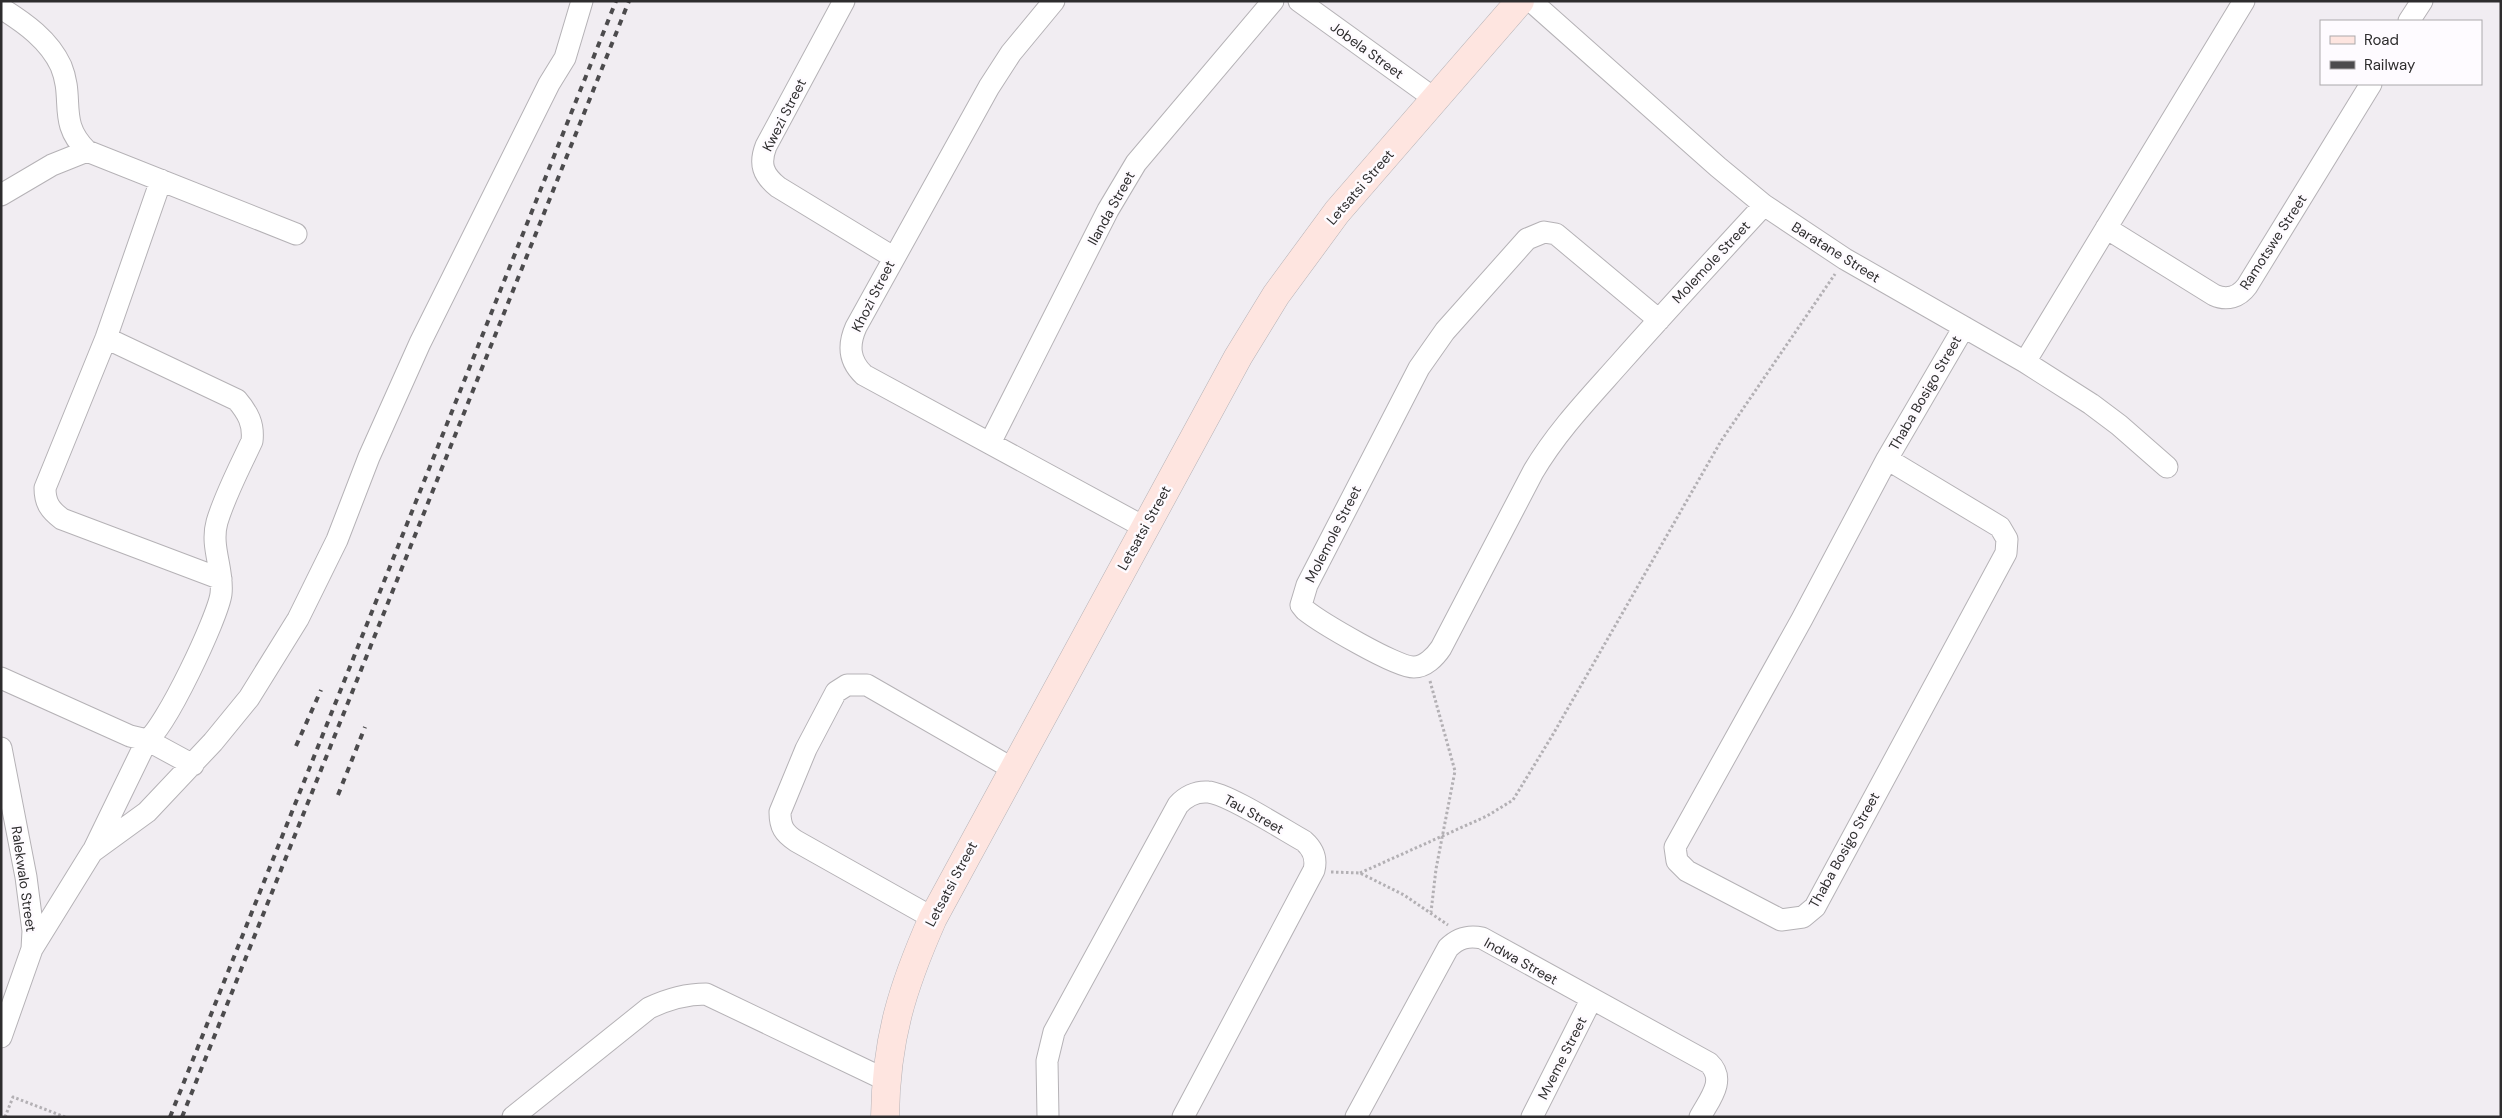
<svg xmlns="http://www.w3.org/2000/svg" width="2502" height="1118" font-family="'DM Sans',sans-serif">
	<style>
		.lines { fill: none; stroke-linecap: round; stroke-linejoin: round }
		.street-casing { stroke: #b5b2b6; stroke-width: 23 }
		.secondary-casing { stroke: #b5b2b6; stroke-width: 29 }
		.path { stroke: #b3b0b4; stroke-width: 3; stroke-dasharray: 2.5 2.5; stroke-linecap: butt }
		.street { stroke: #fff; stroke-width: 21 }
		.secondary { stroke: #fee5e0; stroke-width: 28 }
		.rail { stroke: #4c4b4d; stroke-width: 4; stroke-dasharray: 6 6; stroke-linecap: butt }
		.labels { text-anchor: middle; stroke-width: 5; stroke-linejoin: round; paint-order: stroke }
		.street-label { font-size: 14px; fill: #2e2d2e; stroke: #fefbff }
	</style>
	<rect width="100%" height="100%" fill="#f1edf2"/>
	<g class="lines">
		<g class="street-casing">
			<path id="street" d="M 844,1 L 766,146 C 759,164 763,175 778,187 L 893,257
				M 1054,1 L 1011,53 L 989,87 L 856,327 C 848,345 849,361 864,375 L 1144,527
				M 1299,1 L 1435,99
				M 1531,1 L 1718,167 L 1764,205 L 1845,259 L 2025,362 L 2091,404 L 2119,425 L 2167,467
				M 1,8 C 25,23 49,40 61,66 C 75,100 57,122 87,151 L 296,234
				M 2409,21 L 2422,1
				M 161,180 L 106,338 L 45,488 C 45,503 50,510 62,519 L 221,579
				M 1,195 L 52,165 L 87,151
				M 2106,228 L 2214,295 C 2227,301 2239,297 2247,286 L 2371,84
				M 1659,320 L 1556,234 L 1544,232 L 1527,239 L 1445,331 L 1419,368 L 1307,585 L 1301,605 L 1305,610 C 1320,622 1397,668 1414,667 C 1425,667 1435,657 1441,648 L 1533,472 C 1557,431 1590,397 1621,362 C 1668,309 1716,257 1764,205
				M 2025,362 L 2244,1
				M 990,443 L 1108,210 L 1136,163 L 1273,1
				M 1887,459 L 2000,527 L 2007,539 L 2006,553 L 1815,907 L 1803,917 L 1781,920 L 1687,871 L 1677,861 L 1675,847 L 1802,619 L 1887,459 L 1964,327
				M 1,678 L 130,736 L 147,740 C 165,729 218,617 221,594 C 224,570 210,547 217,522 C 225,495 240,467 252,441 C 254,424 248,413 237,400 L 106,338
				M 1,748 L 26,877 L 33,931 L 32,949 L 1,1037
				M 94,849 L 147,740 L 193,765
				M 933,918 L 796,841 C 784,833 780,827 780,812 L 806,749 L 836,692 L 847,685 L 867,685 L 1013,769
				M 32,949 L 92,852 L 147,812 L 213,742 L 249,698 L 298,619 L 337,540 L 369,457 L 420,343 L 549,84 L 565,58 L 582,1
				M 513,1117 L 649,1008 C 668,999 685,994 706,994 L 886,1080
				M 1048,1117 L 1047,1061 L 1054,1032 L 1178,805 C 1185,797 1196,791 1208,792 C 1227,793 1284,830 1304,841 C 1313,849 1317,858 1314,870 L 1183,1117
				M 1356,1117 L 1448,948 C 1458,938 1468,935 1482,938 L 1709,1063 C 1727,1080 1709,1100 1700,1117
				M 1532,1117 L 1591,1000"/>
		</g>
		<g class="secondary-casing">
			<path id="secondary" d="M 885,1117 C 886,1039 902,988 933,918 L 1238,357 L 1276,295 L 1337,212 L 1520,1"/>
		</g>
		<path class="path" d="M 1430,681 L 1455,771 L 1436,869 L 1431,912
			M 1331,872 L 1360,873 L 1404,895 L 1448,925
			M 1360,873 L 1487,816 L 1513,800 L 1552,736 L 1721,441 L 1835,274
			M 5,1117 L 13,1097 L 65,1117"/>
		<use href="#street" class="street"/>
		<use href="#secondary" class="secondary"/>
		<path class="rail" d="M 296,746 L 321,690
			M 338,795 L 365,727
			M 170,1117 L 616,1
			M 182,1117 L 629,1"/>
	</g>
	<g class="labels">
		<g class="street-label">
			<text transform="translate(1367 50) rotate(36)" y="5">Jobela Street</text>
			<text transform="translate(784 115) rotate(-63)" y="5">Kwezi Street</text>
			<text transform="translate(1360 187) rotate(-49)" y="5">Letsatsi Street</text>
			<text transform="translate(1111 208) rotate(-61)" y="5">Ilanda Street</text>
			<text transform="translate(2273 242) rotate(-57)" y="5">Ramotswe Street</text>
			<text transform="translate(1836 252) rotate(32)" y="5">Baratane Street</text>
			<text transform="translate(1711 262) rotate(-47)" y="5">Molemole Street</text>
			<text transform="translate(873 296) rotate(-63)" y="5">Khozi Street</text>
			<text transform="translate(1925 393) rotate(-60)" y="5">Thaba Bosigo Street</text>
			<text transform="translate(1144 528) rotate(-61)" y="5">Letsatsi Street</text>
			<text transform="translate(1333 534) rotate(-63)" y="5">Molemole Street</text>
			<text transform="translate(1254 814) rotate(29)" y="5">Tau Street</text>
			<text transform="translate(1844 850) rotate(-61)" y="5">Thaba Bosigo Street</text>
			<text transform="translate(24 879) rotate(82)" y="5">Ralekwalo Street</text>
			<text transform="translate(951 884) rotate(-62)" y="5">Letsatsi Street</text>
			<text transform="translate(1521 961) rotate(29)" y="5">Indwa Street</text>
			<text transform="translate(1562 1058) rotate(-63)" y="5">Mveme Street</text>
		</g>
	</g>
	<rect width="2502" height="1118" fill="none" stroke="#2e2d2e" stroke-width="5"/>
	<rect x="2320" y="20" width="162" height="65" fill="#fefbff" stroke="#aba9ab"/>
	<rect x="2330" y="36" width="25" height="8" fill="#fee5e0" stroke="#aba9ab"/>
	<text x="2364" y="45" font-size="15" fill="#2e2d2e">Road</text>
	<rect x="2330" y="61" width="25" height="8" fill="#4c4b4d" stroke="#aba9ab"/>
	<text x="2364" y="70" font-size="15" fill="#2e2d2e">Railway</text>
</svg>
